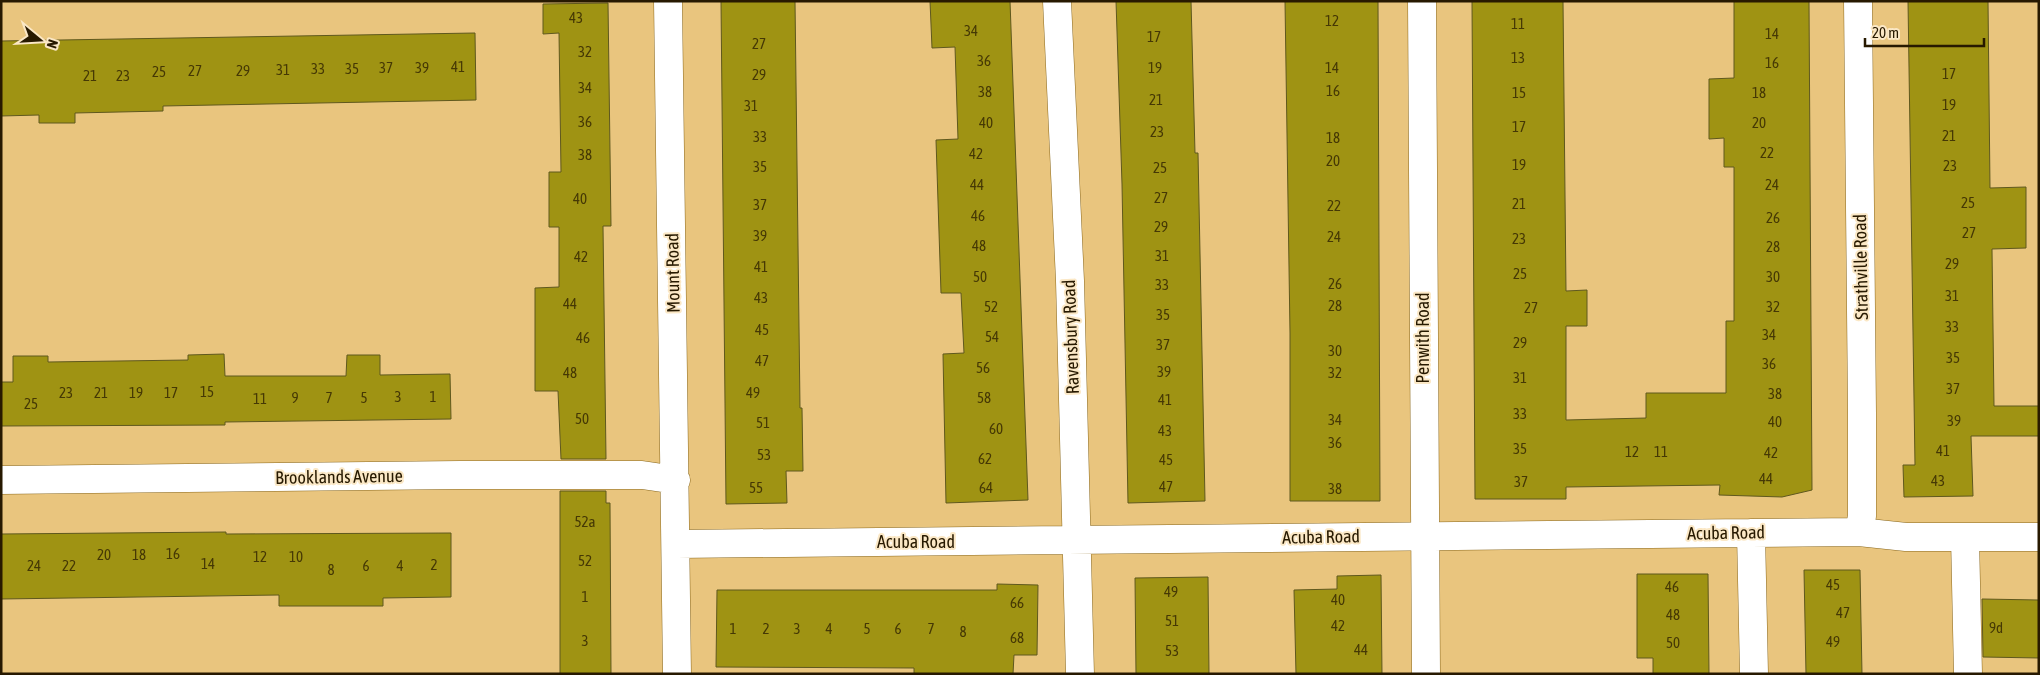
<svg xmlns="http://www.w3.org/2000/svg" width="2040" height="675" font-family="'Asap Condensed',sans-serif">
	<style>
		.building { fill: #9f9313; stroke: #5f581e }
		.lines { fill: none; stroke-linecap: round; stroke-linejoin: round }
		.minor-casing { stroke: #8a681d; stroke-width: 29 }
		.minor { stroke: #fff; stroke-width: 28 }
		.labels { text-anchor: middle; stroke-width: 4; stroke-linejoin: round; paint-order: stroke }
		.number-label { font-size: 15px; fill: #453805 }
		.street-label { font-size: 18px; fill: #271900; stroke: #fbe8c6 }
	</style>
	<rect width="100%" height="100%" fill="#e9c57e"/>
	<path class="building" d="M 721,1 L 795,1 L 800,408 L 802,408 L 803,471 L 786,471 L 787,503 L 726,504 Z
		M 930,1 L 1010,1 L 1028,500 L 946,503 L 943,354 L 964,353 L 961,293 L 941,293 L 936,140 L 958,139 L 955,47 L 932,48 Z
		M 1116,1 L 1191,1 L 1195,153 L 1198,153 L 1205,501 L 1128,503 L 1122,184 Z
		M 1285,1 L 1378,1 L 1380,501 L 1290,501 L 1290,333 Z
		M 1472,1 L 1563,1 L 1566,291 L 1587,290 L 1587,326 L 1566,326 L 1566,420 L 1646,418 L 1646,393 L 1726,393 L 1726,321 L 1734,321 L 1734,167 L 1724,167 L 1724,138 L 1709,139 L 1709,79 L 1734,78 L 1734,1 L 1809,1 L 1812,490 L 1782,497 L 1719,495 L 1720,485 L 1566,487 L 1566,499 L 1475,499 Z
		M 1908,1 L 1988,1 L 1990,188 L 2026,187 L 2026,248 L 1992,249 L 1994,406 L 2039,406 L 2039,436 L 1971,436 L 1973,496 L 1904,497 L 1903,465 L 1915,465 Z
		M 608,3 L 611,226 L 603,226 L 606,459 L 561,459 L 558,391 L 535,391 L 535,288 L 559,287 L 559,227 L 549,227 L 549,172 L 561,172 L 559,33 L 543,34 L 543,4 Z
		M 475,33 L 476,100 L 163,106 L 163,111 L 75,113 L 75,123 L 39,123 L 39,115 L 1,116 L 1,41 Z
		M 224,354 L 225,376 L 346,376 L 347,355 L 380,355 L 380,375 L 450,374 L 451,419 L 225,422 L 225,425 L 1,426 L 1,382 L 13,382 L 13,356 L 48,356 L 48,362 L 188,360 L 188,355 Z
		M 560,491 L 606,491 L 606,503 L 610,503 L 611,674 L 560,674 Z
		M 226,532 L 226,534 L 451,533 L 451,597 L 383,598 L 383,606 L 279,606 L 279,595 L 1,599 L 1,534 Z
		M 1804,570 L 1860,570 L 1862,674 L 1806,674 Z
		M 1637,574 L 1708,574 L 1709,674 L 1653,674 L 1653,658 L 1637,658 Z
		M 1381,575 L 1382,674 L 1296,674 L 1294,590 L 1337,589 L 1337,576 Z
		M 1208,577 L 1209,674 L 1136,674 L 1135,578 Z
		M 997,584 L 1038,585 L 1037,655 L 1014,655 L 1013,674 L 914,674 L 914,668 L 716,667 L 717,590 L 997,590 Z
		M 1982,599 L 2039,600 L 2039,658 L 1983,657 Z"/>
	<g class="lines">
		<g class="minor-casing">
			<path id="minor" d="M 668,1 L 677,674
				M 1057,1 L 1070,281 L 1080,674
				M 1422,1 L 1426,674
				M 1858,1 L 1862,413 L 1862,516 L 1859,532
				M 1,480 L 460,475 L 642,475 L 676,480
				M 1751,533 L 1754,674
				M 1965,537 L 1968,674
				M 677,544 L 1751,533 L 1859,532 L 1906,537 L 2039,537"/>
		</g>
		<use href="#minor" class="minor"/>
	</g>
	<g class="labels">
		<g class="number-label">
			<text x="576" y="23">43</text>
			<text x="1332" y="26">12</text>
			<text x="1518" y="29">11</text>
			<text x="971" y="36">34</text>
			<text x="1772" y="39">14</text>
			<text x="1154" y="42">17</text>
			<text x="759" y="49">27</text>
			<text x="585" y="57">32</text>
			<text x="1518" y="63">13</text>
			<text x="984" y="66">36</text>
			<text x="1772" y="68">16</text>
			<text x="458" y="72">41</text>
			<text x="386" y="73">37</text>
			<text x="422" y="73">39</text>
			<text x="1155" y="73">19</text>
			<text x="1332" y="73">14</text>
			<text x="318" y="74">33</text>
			<text x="352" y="74">35</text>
			<text x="283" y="75">31</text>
			<text x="195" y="76">27</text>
			<text x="243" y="76">29</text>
			<text x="159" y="77">25</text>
			<text x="1949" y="79">17</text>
			<text x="759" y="80">29</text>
			<text x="90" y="81">21</text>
			<text x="123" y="81">23</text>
			<text x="585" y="93">34</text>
			<text x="1333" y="96">16</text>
			<text x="985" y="97">38</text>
			<text x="1519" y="98">15</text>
			<text x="1759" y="98">18</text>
			<text x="1156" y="105">21</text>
			<text x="1949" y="110">19</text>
			<text x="751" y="111">31</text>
			<text x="585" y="127">36</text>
			<text x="986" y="128">40</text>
			<text x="1759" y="128">20</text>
			<text x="1519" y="132">17</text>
			<text x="1157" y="137">23</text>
			<text x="1949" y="141">21</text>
			<text x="760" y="142">33</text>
			<text x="1333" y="143">18</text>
			<text x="1767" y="158">22</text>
			<text x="976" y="159">42</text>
			<text x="585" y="160">38</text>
			<text x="1333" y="166">20</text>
			<text x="1519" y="170">19</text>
			<text x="1950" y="171">23</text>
			<text x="760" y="172">35</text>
			<text x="1160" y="173">25</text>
			<text x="977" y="190">44</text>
			<text x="1772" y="190">24</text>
			<text x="1161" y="203">27</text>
			<text x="580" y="204">40</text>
			<text x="1968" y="208">25</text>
			<text x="1519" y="209">21</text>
			<text x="760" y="210">37</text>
			<text x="1334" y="211">22</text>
			<text x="978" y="221">46</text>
			<text x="1773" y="223">26</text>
			<text x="1161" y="232">29</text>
			<text x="1969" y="238">27</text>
			<text x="760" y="241">39</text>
			<text x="1334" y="242">24</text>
			<text x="1519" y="244">23</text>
			<text x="979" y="251">48</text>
			<text x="1773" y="252">28</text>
			<text x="1162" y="261">31</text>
			<text x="581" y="262">42</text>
			<text x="1952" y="269">29</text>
			<text x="761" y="272">41</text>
			<text x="1520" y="279">25</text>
			<text x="980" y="282">50</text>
			<text x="1773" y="282">30</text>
			<text x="1335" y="289">26</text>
			<text x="1162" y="290">33</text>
			<text x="1952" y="301">31</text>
			<text x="761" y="303">43</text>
			<text x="570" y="309">44</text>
			<text x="1335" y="311">28</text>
			<text x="991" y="312">52</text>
			<text x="1773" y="312">32</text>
			<text x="1531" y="313">27</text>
			<text x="1163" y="320">35</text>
			<text x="1952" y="332">33</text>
			<text x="762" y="335">45</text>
			<text x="1769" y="340">34</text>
			<text x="992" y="342">54</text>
			<text x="583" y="343">46</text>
			<text x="1520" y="348">29</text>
			<text x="1163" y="350">37</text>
			<text x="1335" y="356">30</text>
			<text x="1953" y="363">35</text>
			<text x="762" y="366">47</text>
			<text x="1769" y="369">36</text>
			<text x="983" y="373">56</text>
			<text x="1164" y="377">39</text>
			<text x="570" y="378">48</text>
			<text x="1335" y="378">32</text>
			<text x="1520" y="383">31</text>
			<text x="1953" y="394">37</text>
			<text x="207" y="397">15</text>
			<text x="66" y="398">23</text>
			<text x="101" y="398">21</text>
			<text x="136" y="398">19</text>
			<text x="171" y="398">17</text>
			<text x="753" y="398">49</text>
			<text x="1775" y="399">38</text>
			<text x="398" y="402">3</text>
			<text x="433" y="402">1</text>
			<text x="295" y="403">9</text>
			<text x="329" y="403">7</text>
			<text x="364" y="403">5</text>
			<text x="984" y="403">58</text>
			<text x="260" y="404">11</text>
			<text x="1165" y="405">41</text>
			<text x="31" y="409">25</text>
			<text x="1520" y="419">33</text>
			<text x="582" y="424">50</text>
			<text x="1335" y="425">34</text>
			<text x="1954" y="426">39</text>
			<text x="1775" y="427">40</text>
			<text x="763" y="428">51</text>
			<text x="996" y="434">60</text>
			<text x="1165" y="436">43</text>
			<text x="1335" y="448">36</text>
			<text x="1520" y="454">35</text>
			<text x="1943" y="456">41</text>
			<text x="1632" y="457">12</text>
			<text x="1661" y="457">11</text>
			<text x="1771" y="458">42</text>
			<text x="764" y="460">53</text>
			<text x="985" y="464">62</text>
			<text x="1166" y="465">45</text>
			<text x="1766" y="484">44</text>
			<text x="1938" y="486">43</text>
			<text x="1521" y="487">37</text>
			<text x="1166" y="492">47</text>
			<text x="756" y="493">55</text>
			<text x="986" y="493">64</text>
			<text x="1335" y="494">38</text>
			<text x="585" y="527">52a</text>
			<text x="173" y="559">16</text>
			<text x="104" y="560">20</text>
			<text x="139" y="560">18</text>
			<text x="260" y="562">12</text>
			<text x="296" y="562">10</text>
			<text x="585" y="566">52</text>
			<text x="208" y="569">14</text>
			<text x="434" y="570">2</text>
			<text x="34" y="571">24</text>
			<text x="69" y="571">22</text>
			<text x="366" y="571">6</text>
			<text x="400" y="571">4</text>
			<text x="331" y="575">8</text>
			<text x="1833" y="590">45</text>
			<text x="1672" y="592">46</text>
			<text x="1171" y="597">49</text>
			<text x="585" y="602">1</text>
			<text x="1338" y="605">40</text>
			<text x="1017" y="608">66</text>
			<text x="1843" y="618">47</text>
			<text x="1673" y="620">48</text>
			<text x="1172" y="626">51</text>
			<text x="1338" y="631">42</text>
			<text x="1996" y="633">9d</text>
			<text x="733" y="634">1</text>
			<text x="766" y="634">2</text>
			<text x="797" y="634">3</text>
			<text x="829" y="634">4</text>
			<text x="867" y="634">5</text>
			<text x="898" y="634">6</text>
			<text x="931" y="634">7</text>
			<text x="963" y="637">8</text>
			<text x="1017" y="643">68</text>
			<text x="585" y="646">3</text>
			<text x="1833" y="647">49</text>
			<text x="1673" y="648">50</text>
			<text x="1361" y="655">44</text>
			<text x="1172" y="656">53</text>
		</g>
		<g class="street-label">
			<text transform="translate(1861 267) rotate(-91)" y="6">Strathville Road</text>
			<text transform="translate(673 273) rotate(-91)" y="6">Mount Road</text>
			<text transform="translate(1071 337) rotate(-92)" y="6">Ravensbury Road</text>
			<text transform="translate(1423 338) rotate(-90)" y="6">Penwith Road</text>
			<text transform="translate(339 477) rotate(-1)" y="6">Brooklands Avenue</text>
			<text transform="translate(1726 533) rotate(-1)" y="6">Acuba Road</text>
			<text transform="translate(1321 537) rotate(-1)" y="6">Acuba Road</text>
			<text x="916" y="548">Acuba Road</text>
		</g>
	</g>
	<rect width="2040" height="675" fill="none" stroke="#271900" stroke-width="5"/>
	<g transform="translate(40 40) rotate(108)" stroke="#fbe8c6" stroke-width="4" paint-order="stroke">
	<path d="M0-4L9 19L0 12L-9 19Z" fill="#271900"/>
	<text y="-8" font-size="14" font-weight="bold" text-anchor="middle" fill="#271900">N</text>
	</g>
	<path d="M1865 38v8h119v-8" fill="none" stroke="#271900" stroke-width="2.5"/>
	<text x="1872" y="38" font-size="15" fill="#271900" stroke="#fbe8c6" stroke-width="4" paint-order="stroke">20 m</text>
</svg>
